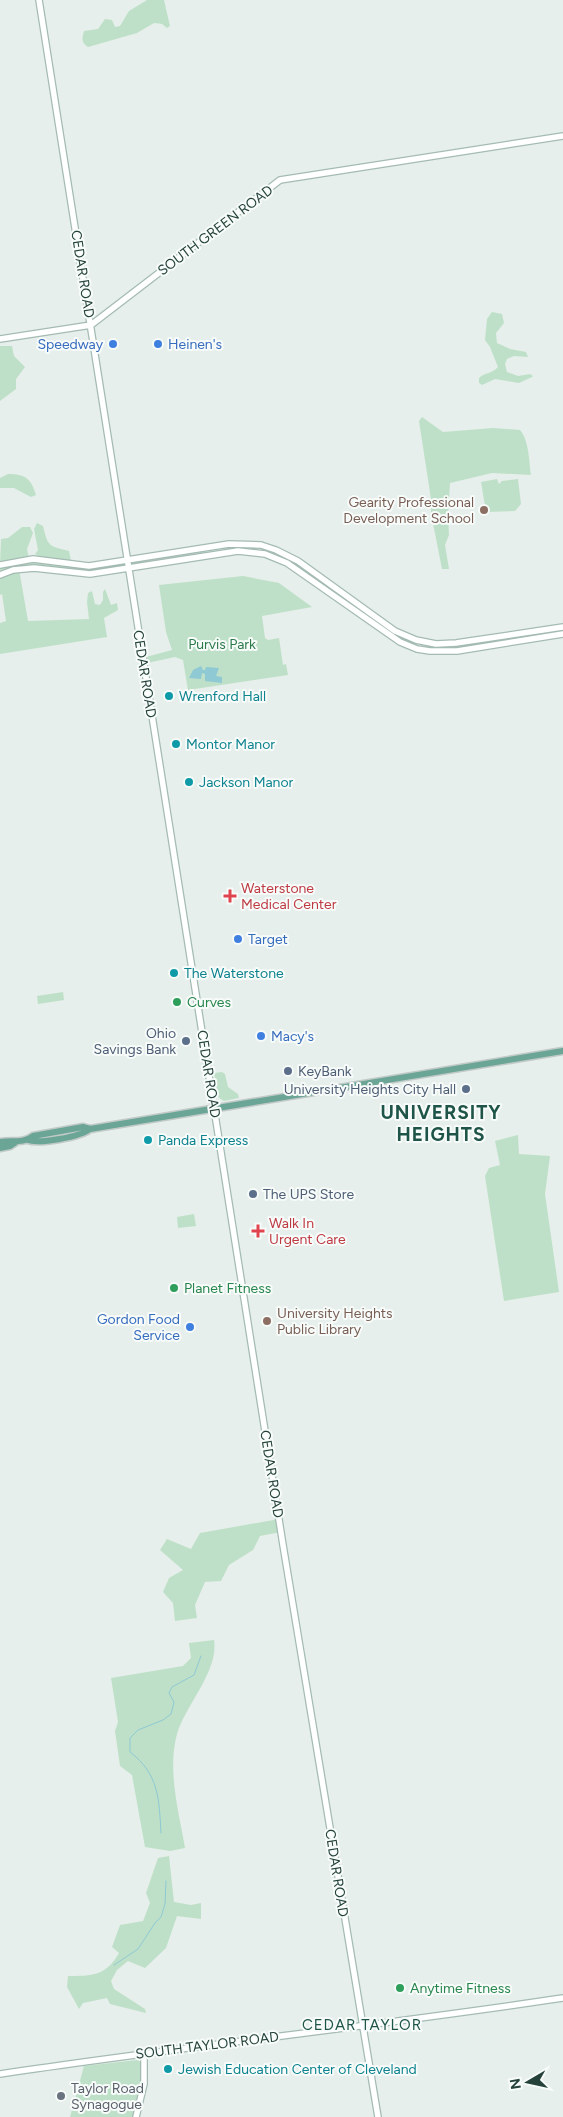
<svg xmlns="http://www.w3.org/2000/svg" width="563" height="2117" font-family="Figtree,sans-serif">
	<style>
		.green { fill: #bfe0c8 }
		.water { fill: #8ec9d4 }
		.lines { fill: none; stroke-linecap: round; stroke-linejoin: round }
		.stream { stroke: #8ec9d4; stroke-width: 1 }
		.secondary-casing { stroke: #a4bbb3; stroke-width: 8 }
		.primary-casing { stroke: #c2cac8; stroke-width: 9 }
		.secondary { stroke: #fff; stroke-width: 5.5 }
		.primary { stroke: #6aa596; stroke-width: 6 }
		.shop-dot { fill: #3f7fe0; stroke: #f7fbf9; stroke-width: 2 }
		.education-dot { fill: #8d6e63; stroke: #f7fbf9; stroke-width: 2 }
		.culture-dot { fill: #0f9aa8; stroke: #f7fbf9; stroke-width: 2 }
		.health-dot { fill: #e0444e; stroke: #f7fbf9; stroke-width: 2 }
		.leisure-dot { fill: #2e9e5b; stroke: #f7fbf9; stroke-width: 2 }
		.service-dot { fill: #5c6f8a; stroke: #f7fbf9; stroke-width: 2 }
		.worship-dot { fill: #6b7280; stroke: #f7fbf9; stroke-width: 2 }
		.labels { text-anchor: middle; stroke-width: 4; stroke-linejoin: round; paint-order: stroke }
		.street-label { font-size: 14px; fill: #24423a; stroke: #f7fbf9 }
		.shop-label { font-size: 14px; fill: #366cbe; stroke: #f7fbf9; text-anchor: start }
		.education-label { font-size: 14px; fill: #785e54; stroke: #f7fbf9; text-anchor: end }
		.park-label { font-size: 14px; fill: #2d7a4b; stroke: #f7fbf9 }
		.culture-label { font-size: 14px; fill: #0d838f; stroke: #f7fbf9; text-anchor: start }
		.health-label { font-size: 14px; fill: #be3a42; stroke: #f7fbf9; text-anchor: start }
		.leisure-label { font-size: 14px; fill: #27864d; stroke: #f7fbf9; text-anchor: start }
		.service-label { font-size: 14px; fill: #4e5e75; stroke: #f7fbf9; text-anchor: end }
		.worship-label { font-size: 14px; fill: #5b616d; stroke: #f7fbf9; text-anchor: start }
		.neighbourhood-label { font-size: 15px; letter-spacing: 1px; fill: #1f5548; stroke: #f7fbf9 }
		.district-label { font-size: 19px; font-weight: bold; letter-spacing: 1px; fill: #1f5548; stroke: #f7fbf9 }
	</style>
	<rect width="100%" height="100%" fill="#e6efeb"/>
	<path class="green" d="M 147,0 L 164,0 L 170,26 L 167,28 L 162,24 L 154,23 L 137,33 L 88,47 C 81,42 82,38 84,31 L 98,29 L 105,19 L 112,20 L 115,27 L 120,26 L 129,11 Z
		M 492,312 L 502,314 L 504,323 L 496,333 L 497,343 L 510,349 L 526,352 L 528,357 L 514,356 L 507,359 L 505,364 L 507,372 L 518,376 L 530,374 L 533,376 L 532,377 L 519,383 L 495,379 L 482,385 L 479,383 L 479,378 C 485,372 492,374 498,367 L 490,347 L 485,340 L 487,319 Z
		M 0,346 L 12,346 L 14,356 L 25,367 L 16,379 L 16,389 L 0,401 Z
		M 422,417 L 443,432 L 493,428 L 520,430 C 529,440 529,461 531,475 L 492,473 L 450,483 L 448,515 L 449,535 L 445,545 L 449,569 L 442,569 L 431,513 L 431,499 L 419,421 Z
		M 8,474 C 25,474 31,478 36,495 L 31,497 L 14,488 L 0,488 L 0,478 Z
		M 497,479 L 499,484 L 502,481 L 518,479 L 521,504 L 515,511 L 486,512 L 481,482 Z
		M 37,523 L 43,526 C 48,546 48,546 69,551 L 71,561 C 64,563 41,558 35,554 L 38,550 L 34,529 Z
		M 22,527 L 30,527 L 33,533 L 27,549 L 29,559 L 0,565 L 1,539 L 8,538 Z
		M 36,561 L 71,566 L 74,569 L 12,569 L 0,572 L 0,567 Z
		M 19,569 L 28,621 L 89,619 L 87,602 L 88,593 L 92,591 L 95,604 L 100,605 L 103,600 L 103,592 L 105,589 L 111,605 L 117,603 L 118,610 L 104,618 L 107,637 L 0,654 L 0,623 L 6,621 L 2,594 L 0,595 L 0,575 Z
		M 243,576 L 279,583 L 312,607 L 262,616 L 265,638 L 268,640 L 279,638 L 283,665 L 286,664 L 288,675 L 188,690 L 183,660 L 175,657 L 147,663 L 146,657 L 172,650 L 166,632 L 159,585 Z
		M 63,992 L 64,1000 L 38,1004 L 37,996 Z
		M 222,1072 L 225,1074 L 228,1087 L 238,1094 L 239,1098 L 224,1101 L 218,1097 L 214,1073 Z
		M 518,1135 L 519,1154 L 550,1156 L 545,1194 L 559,1292 L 504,1301 L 485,1176 L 489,1168 L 500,1165 L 495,1141 Z
		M 194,1214 L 196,1226 L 178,1228 L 177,1217 Z
		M 279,1519 L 281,1532 L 260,1536 L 253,1550 L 229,1565 L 221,1581 L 205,1582 L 195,1605 L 197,1618 L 175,1621 L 173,1603 L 163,1592 L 169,1578 L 183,1570 L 160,1550 L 167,1539 L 191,1549 L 200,1533 Z
		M 214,1640 C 219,1671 186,1704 177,1734 C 167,1771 179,1812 185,1848 L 170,1851 L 145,1847 L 132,1775 L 120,1766 L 115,1731 L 118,1722 L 111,1678 L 183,1666 L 191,1658 L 189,1643 Z
		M 169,1856 L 174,1902 L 191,1905 L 201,1903 L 201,1919 L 177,1916 L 166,1948 L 145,1968 L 128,1961 L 117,1970 L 111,1981 L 114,1989 L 145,2009 L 146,2013 L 110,2004 L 107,1998 L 83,2003 L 79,2009 L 67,1987 L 68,1976 C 92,1976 106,1976 119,1953 L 112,1947 L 120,1925 L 143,1921 L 150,1903 L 146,1893 L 158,1858 Z
		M 137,2060 L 142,2062 L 142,2083 L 133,2117 L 70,2117 L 84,2066 Z"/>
	<path class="water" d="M 201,666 L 203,670 L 205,670 L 206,667 L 219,668 L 216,676 L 222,677 L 222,683 L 205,681 L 205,674 L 202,673 L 201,679 L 189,678 L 193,670 Z"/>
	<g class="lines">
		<path class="stream" d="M 161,1833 C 159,1799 159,1774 130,1752 L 130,1738 L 138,1730 L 163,1720 L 171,1714 L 174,1702 L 169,1693 L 172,1687 L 194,1675 L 201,1656
			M 114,1965 L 138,1949 L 155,1923 L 161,1917 L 165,1904 L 166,1881"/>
		<g class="secondary-casing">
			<path id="secondary" d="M 39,0 L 283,1545 L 378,2117
				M 0,339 L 91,325 L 280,180 L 563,136
				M 0,565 L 33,559 L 89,566 L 229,544 L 261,545 L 276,550 L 298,561 L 395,631 L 416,640 L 436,644 L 456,643 L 563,627
				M 0,575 L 13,570 L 34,568 L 90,574 L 238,551 L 265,554 L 287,563 L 400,642 L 417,649 L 430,651 L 457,651 L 563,634
				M 0,2074 C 187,2046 376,2026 563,1998
				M 136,2117 L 144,2084 L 144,2053"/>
		</g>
		<g class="primary-casing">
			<path id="primary" d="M 28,1140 C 39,1144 80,1137 90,1129
				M 0,1142 C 12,1140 23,1144 33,1136 L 83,1127 L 90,1129 L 563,1051
				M 0,1148 L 10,1146 L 16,1142"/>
		</g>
		<use href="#secondary" class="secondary"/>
		<use href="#primary" class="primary"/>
	</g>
	<g class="shop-dot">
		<circle cx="113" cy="344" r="5"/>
		<circle cx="158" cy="344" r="5"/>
		<circle cx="238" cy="939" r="5"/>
		<circle cx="261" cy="1036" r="5"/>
		<circle cx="190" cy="1327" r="5"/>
	</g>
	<g class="education-dot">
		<circle cx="484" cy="510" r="5"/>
		<circle cx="267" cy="1321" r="5"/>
	</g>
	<g class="culture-dot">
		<circle cx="169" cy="696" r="5"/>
		<circle cx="176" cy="744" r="5"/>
		<circle cx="189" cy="782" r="5"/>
		<circle cx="174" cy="973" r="5"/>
		<circle cx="148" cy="1140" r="5"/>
		<circle cx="168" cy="2069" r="5"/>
	</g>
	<g class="health-dot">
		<path d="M227.5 888.5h5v5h5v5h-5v5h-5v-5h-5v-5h5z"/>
		<path d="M255.5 1223.5h5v5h5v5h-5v5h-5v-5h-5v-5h5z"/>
	</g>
	<g class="leisure-dot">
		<circle cx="177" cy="1002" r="5"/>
		<circle cx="174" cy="1288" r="5"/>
		<circle cx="400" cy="1988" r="5"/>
	</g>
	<g class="service-dot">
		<circle cx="186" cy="1041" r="5"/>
		<circle cx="288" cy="1071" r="5"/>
		<circle cx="466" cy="1089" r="5"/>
		<circle cx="253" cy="1194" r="5"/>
	</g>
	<circle class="worship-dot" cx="61" cy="2096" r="5"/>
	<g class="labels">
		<g class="street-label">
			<text transform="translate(215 230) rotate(-37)" y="5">SOUTH GREEN ROAD</text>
			<text transform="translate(83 274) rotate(81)" y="5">CEDAR ROAD</text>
			<text transform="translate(145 674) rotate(81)" y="5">CEDAR ROAD</text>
			<text transform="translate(209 1074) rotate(81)" y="5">CEDAR ROAD</text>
			<text transform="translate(272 1474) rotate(81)" y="5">CEDAR ROAD</text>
			<text transform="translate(337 1873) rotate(81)" y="5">CEDAR ROAD</text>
			<text transform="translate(207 2045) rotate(-7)" y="5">SOUTH TAYLOR ROAD</text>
		</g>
		<g class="shop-label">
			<text x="103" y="349" text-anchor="end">Speedway</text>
			<text x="168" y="349">Heinen's</text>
			<text x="248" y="944">Target</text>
			<text x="271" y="1041">Macy's</text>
			<text x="180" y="1324" text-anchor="end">Gordon Food<tspan x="180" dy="16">Service</tspan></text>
		</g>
		<g class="education-label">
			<text x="474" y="507">Gearity Professional<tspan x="474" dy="16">Development School</tspan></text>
			<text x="277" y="1318" text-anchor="start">University Heights<tspan x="277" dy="16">Public Library</tspan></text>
		</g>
		<g class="park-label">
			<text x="222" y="649">Purvis Park</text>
		</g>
		<g class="culture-label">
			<text x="179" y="701">Wrenford Hall</text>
			<text x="186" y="749">Montor Manor</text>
			<text x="199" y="787">Jackson Manor</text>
			<text x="184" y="978">The Waterstone</text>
			<text x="158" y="1145">Panda Express</text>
			<text x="178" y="2074">Jewish Education Center of Cleveland</text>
		</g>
		<g class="health-label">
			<text x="241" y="893">Waterstone<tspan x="241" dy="16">Medical Center</tspan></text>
			<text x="269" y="1228">Walk In<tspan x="269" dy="16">Urgent Care</tspan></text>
		</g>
		<g class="leisure-label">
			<text x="187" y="1007">Curves</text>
			<text x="184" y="1293">Planet Fitness</text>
			<text x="410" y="1993">Anytime Fitness</text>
		</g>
		<g class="service-label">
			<text x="176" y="1038">Ohio<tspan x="176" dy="16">Savings Bank</tspan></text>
			<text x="298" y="1076" text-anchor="start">KeyBank</text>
			<text x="456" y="1094">University Heights City Hall</text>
			<text x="263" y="1199" text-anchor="start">The UPS Store</text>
		</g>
		<g class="worship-label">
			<text x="71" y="2093">Taylor Road<tspan x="71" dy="16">Synagogue</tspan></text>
		</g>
		<g class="neighbourhood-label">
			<text x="362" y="2030">CEDAR TAYLOR</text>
		</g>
		<g class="district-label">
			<text x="441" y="1119">UNIVERSITY<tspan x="441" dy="22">HEIGHTS</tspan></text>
		</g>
	</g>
	<g transform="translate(528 2082) rotate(261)" stroke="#f7fbf9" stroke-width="4" paint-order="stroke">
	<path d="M0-4L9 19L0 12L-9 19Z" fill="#24423a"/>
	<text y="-8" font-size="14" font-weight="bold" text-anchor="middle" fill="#24423a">N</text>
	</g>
</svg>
